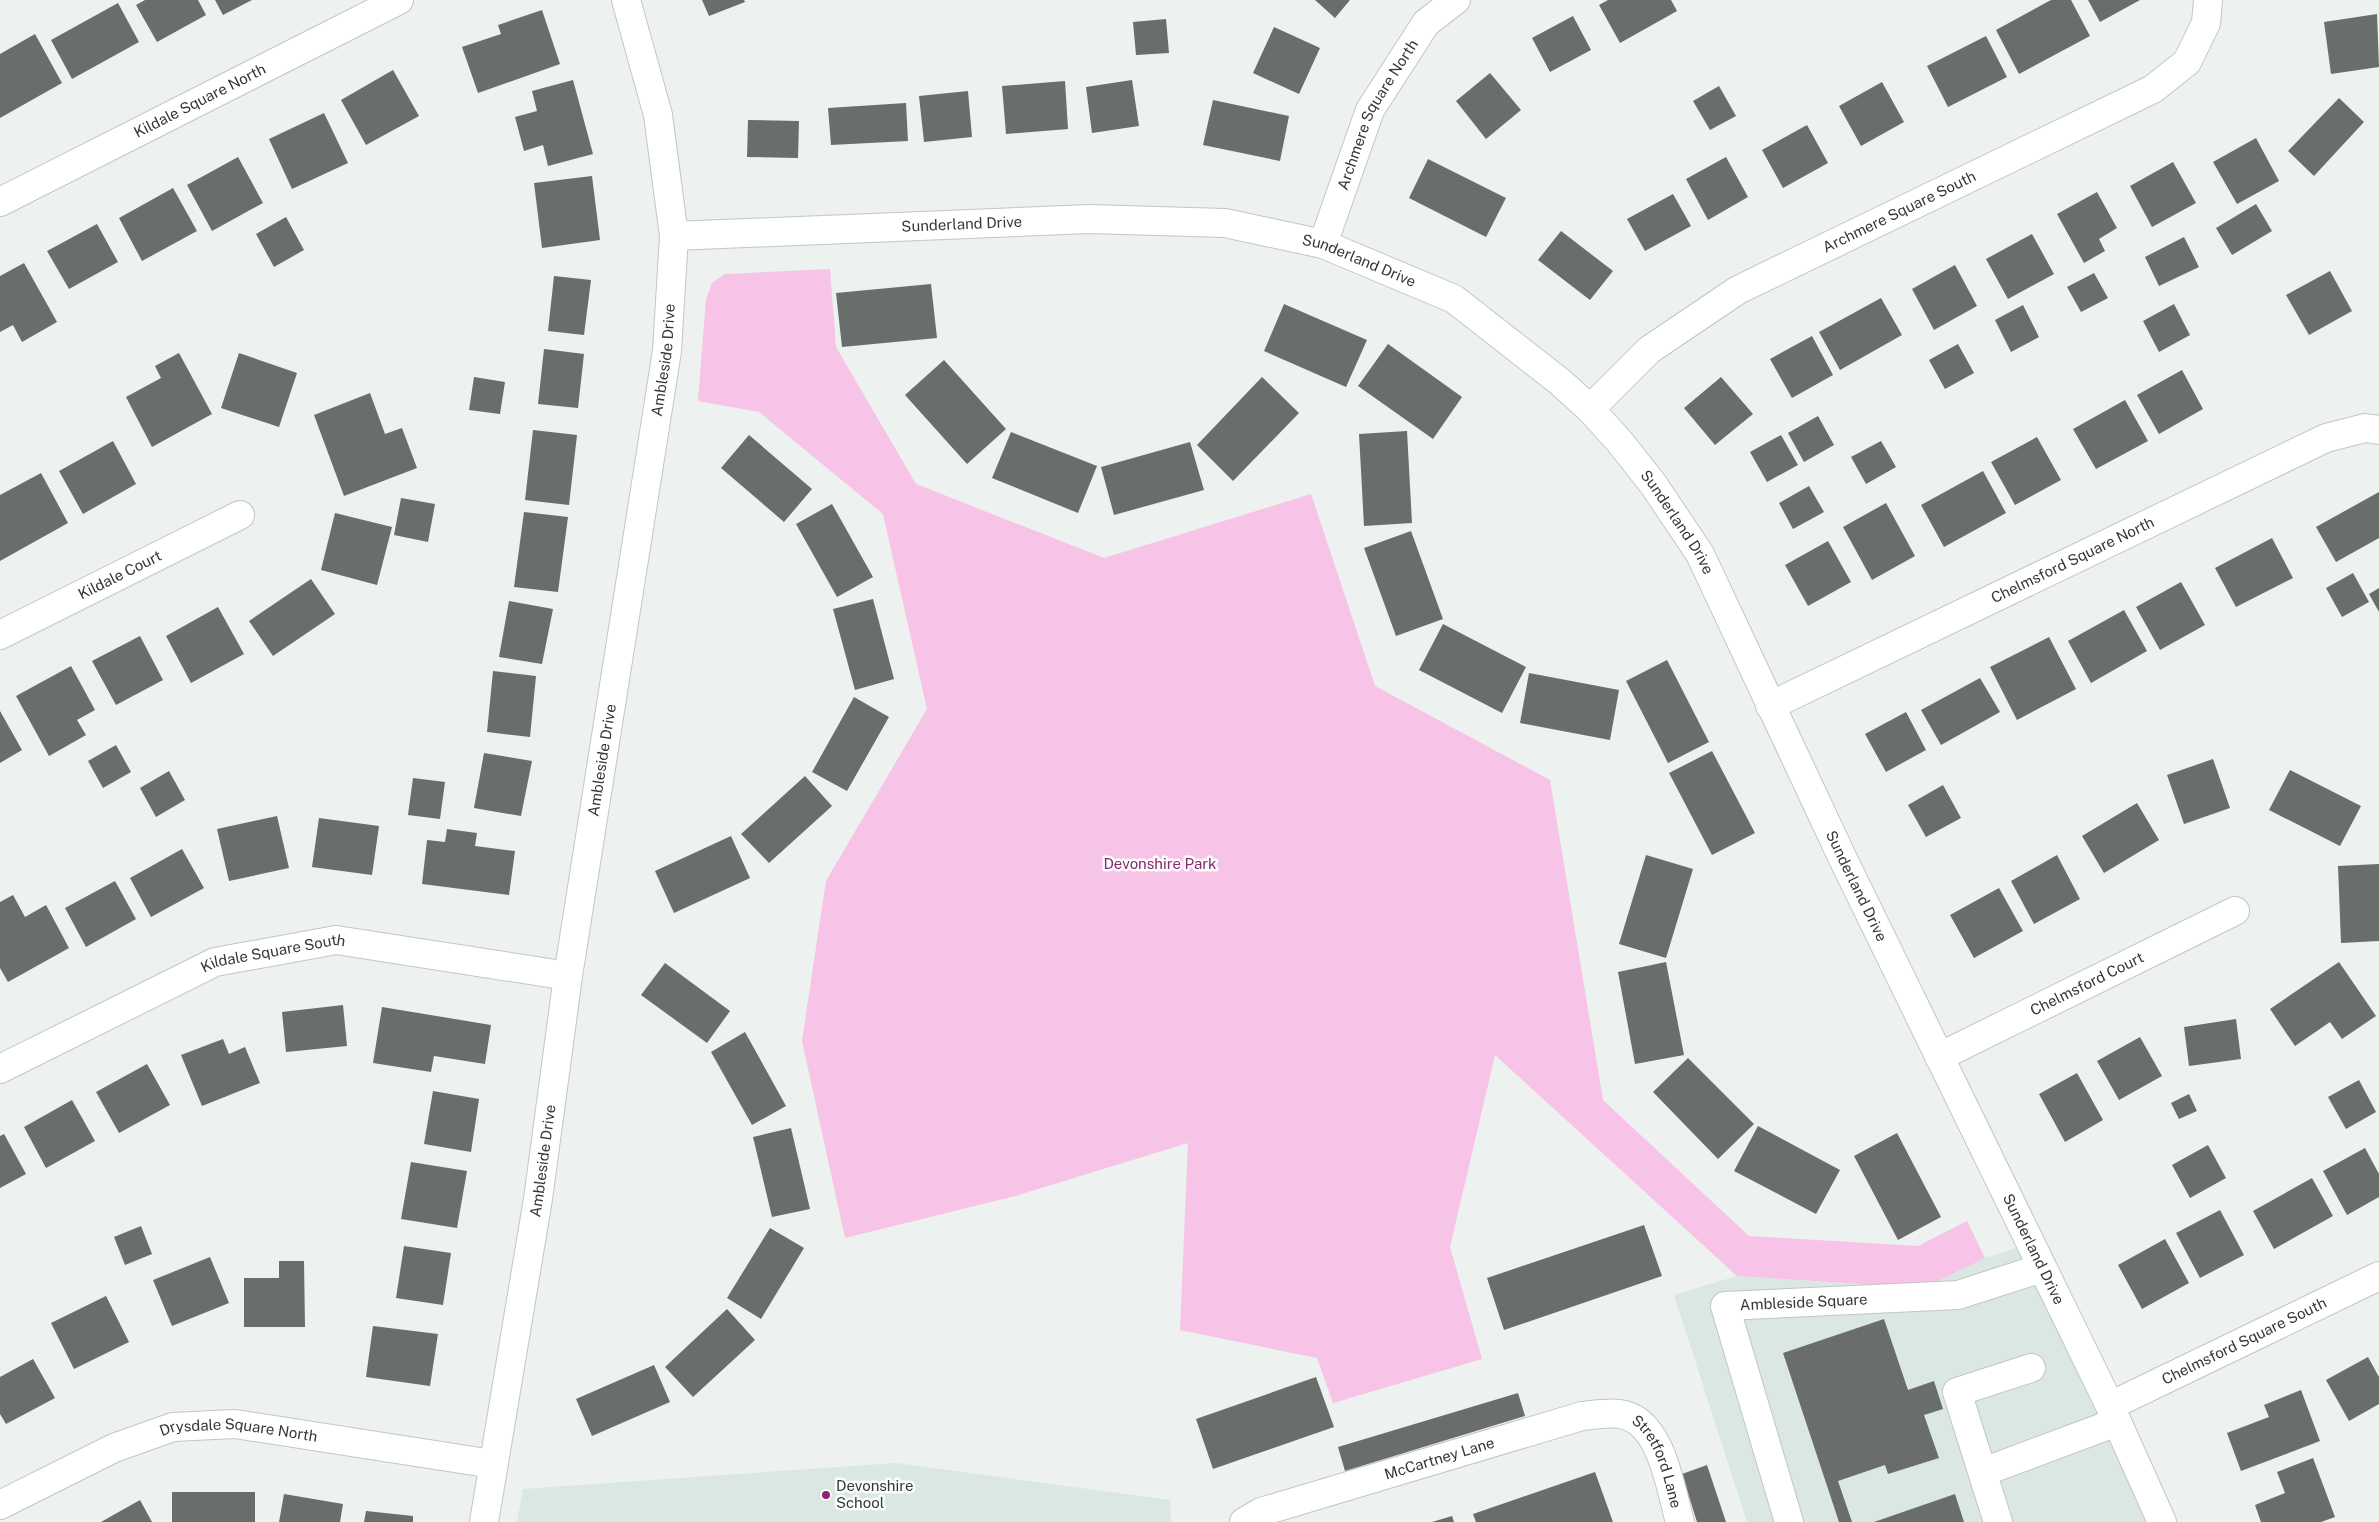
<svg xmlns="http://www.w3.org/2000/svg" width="2379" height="1522" font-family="'Public Sans',sans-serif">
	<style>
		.built { fill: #dbe7e1 }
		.green { fill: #f7c3e6 }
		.building { fill: #696d6b }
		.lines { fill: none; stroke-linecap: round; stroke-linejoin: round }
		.minor-casing { stroke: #c2c6c4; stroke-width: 30 }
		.minor { stroke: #fff; stroke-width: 28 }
		.poi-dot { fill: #941e7b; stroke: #fafffc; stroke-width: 2 }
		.labels { text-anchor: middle; stroke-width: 5; stroke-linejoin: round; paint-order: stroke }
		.street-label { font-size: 15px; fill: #363737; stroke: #fafffc }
		.park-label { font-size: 15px; fill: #892873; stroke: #fafffc }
		.poi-label { font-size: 15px; fill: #363737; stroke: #fafffc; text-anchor: start }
	</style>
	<rect width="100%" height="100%" fill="#edf1ef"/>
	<path class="built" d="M 2034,1242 L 2169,1522 L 1747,1522 L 1674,1295 L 1737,1276 L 1924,1288 L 1985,1258 Z
		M 896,1463 L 1170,1500 L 1171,1522 L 517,1522 L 523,1489 Z"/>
	<path class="green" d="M 830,269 L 836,347 L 916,484 L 1104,558 L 1311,494 L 1375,686 L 1550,780 L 1603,1100 L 1749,1236 L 1918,1246 L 1967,1221 L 1985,1258 L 1924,1288 L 1737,1276 L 1495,1055 L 1450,1247 L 1482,1359 L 1333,1403 L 1317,1358 L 1180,1330 L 1188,1143 L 1015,1196 L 845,1238 L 802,1041 L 826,881 L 927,709 L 883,514 L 759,412 L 698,401 L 706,299 L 712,283 L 725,274 Z"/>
	<path class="building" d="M 145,0 L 198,0 L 206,15 L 157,42 L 136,5 Z
		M 215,0 L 252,0 L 223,15 Z
		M 702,0 L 744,0 L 745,2 L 709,16 Z
		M 1315,0 L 1350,0 L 1335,18 Z
		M 1608,0 L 1671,0 L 1677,11 L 1620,43 L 1599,5 Z
		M 2051,0 L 2071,0 L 2090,36 L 2019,74 L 1996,30 Z
		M 2088,0 L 2140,0 L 2100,22 Z
		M 118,3 L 139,42 L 72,79 L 51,40 Z
		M 542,10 L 560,64 L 478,93 L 462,47 L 501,34 L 498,25 Z
		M 2377,14 L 2379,67 L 2331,74 L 2324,22 Z
		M 1573,16 L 1591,50 L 1550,72 L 1532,38 Z
		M 1166,19 L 1169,53 L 1136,55 L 1133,22 Z
		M 1274,27 L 1320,48 L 1299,94 L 1253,73 Z
		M 35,34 L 62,83 L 0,118 L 0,54 Z
		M 1986,36 L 2007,77 L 1948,107 L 1927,66 Z
		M 393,70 L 419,116 L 366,145 L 341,100 Z
		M 1490,73 L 1521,110 L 1486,139 L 1456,101 Z
		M 573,80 L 593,154 L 548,166 L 543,145 L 524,151 L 515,117 L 537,111 L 532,91 Z
		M 1132,80 L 1139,126 L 1092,133 L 1086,87 Z
		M 1065,81 L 1068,129 L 1006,134 L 1002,86 Z
		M 1882,82 L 1904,122 L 1861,146 L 1839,106 Z
		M 1719,86 L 1736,116 L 1710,130 L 1693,101 Z
		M 968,91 L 972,137 L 924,142 L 919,96 Z
		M 2339,98 L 2364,122 L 2314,176 L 2288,151 Z
		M 1213,100 L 1289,116 L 1280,161 L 1203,145 Z
		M 906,103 L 908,141 L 831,145 L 828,108 Z
		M 324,113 L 348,163 L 292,189 L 269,139 Z
		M 748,120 L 799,121 L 798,158 L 747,157 Z
		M 1807,125 L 1828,163 L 1783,188 L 1762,150 Z
		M 2256,138 L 2279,181 L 2237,204 L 2213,162 Z
		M 238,157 L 263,203 L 212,231 L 187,185 Z
		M 1726,157 L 1748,197 L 1708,220 L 1686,179 Z
		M 1428,159 L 1506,198 L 1486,237 L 1409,198 Z
		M 2173,162 L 2196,203 L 2152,227 L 2130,186 Z
		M 592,176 L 600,240 L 542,248 L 534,183 Z
		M 173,188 L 197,231 L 142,261 L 119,218 Z
		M 2097,192 L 2117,228 L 2099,239 L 2105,251 L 2084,263 L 2057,214 Z
		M 1673,194 L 1691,226 L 1645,251 L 1627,219 Z
		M 2256,204 L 2272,231 L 2232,255 L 2216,228 Z
		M 286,217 L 304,250 L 274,267 L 256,234 Z
		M 97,224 L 118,262 L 69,289 L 47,251 Z
		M 1561,231 L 1613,271 L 1590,300 L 1538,260 Z
		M 2032,234 L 2054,274 L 2008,299 L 1986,259 Z
		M 2184,237 L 2199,267 L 2159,286 L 2145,257 Z
		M 24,263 L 57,322 L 22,342 L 13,325 L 0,332 L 0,276 Z
		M 1955,265 L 1977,306 L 1934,330 L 1912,289 Z
		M 2330,271 L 2352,311 L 2309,335 L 2286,295 Z
		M 2094,273 L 2108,298 L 2081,312 L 2067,287 Z
		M 554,276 L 591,280 L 584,335 L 548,331 Z
		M 931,284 L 937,338 L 842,347 L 836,293 Z
		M 1881,298 L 1902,335 L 1840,370 L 1819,332 Z
		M 1284,304 L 1367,340 L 1346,387 L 1264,351 Z
		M 2174,304 L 2190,335 L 2159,352 L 2143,321 Z
		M 2023,305 L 2039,337 L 2011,352 L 1995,320 Z
		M 1812,336 L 1833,375 L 1792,398 L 1770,359 Z
		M 1388,344 L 1462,397 L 1433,439 L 1358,386 Z
		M 1958,344 L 1974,373 L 1945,389 L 1929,360 Z
		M 544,349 L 584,354 L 578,408 L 538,404 Z
		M 179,353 L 212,414 L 152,447 L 126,397 L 161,378 L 155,366 Z
		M 239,353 L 297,373 L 279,427 L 221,408 Z
		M 944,360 L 1006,429 L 967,464 L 905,395 Z
		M 2182,370 L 2203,409 L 2159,434 L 2137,395 Z
		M 474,377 L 505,382 L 500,414 L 469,410 Z
		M 1262,377 L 1299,413 L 1233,481 L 1197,445 Z
		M 1721,377 L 1753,414 L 1715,445 L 1684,408 Z
		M 370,393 L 385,434 L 402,428 L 417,468 L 344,496 L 314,415 Z
		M 2125,400 L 2148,441 L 2096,469 L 2073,429 Z
		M 1818,416 L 1834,445 L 1804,462 L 1788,433 Z
		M 533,430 L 577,435 L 569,505 L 525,500 Z
		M 1407,431 L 1412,523 L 1364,526 L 1359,434 Z
		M 1011,432 L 1097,466 L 1078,513 L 992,478 Z
		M 749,435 L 812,489 L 784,522 L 721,468 Z
		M 1781,435 L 1798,465 L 1767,482 L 1750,452 Z
		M 2037,437 L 2061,480 L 2015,505 L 1991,462 Z
		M 113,441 L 136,484 L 83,514 L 59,471 Z
		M 1881,441 L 1896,467 L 1866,484 L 1851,457 Z
		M 1190,442 L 1204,490 L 1114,515 L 1101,467 Z
		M 1983,471 L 2006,513 L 1944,547 L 1921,505 Z
		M 41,473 L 68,523 L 0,561 L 0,495 Z
		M 1809,486 L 1824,512 L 1793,529 L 1779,503 Z
		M 2379,492 L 2379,538 L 2336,562 L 2316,527 Z
		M 401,498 L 435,504 L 428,542 L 394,535 Z
		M 1886,503 L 1915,556 L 1872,580 L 1843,527 Z
		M 832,504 L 873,577 L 837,597 L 796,524 Z
		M 524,512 L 568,517 L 558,592 L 514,587 Z
		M 335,513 L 392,527 L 377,585 L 321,570 Z
		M 1411,531 L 1443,619 L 1396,636 L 1364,548 Z
		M 2272,538 L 2293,578 L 2236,607 L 2215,568 Z
		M 1828,541 L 1851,582 L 1808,606 L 1785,565 Z
		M 2353,573 L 2369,602 L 2342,617 L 2326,588 Z
		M 311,579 L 335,614 L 273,656 L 249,621 Z
		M 2181,582 L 2205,625 L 2160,650 L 2136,607 Z
		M 2379,588 L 2379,612 L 2369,594 Z
		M 873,599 L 894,679 L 855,690 L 833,609 Z
		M 509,601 L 553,609 L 542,664 L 499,657 Z
		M 218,607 L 244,654 L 191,683 L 166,636 Z
		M 2124,610 L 2147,651 L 2091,683 L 2068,641 Z
		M 1443,624 L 1526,667 L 1502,713 L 1419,670 Z
		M 140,636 L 163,680 L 116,705 L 92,661 Z
		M 2049,637 L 2076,689 L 2017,720 L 1990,667 Z
		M 1667,660 L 1709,742 L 1668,763 L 1626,681 Z
		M 71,666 L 95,710 L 77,720 L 86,735 L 49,756 L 16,696 Z
		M 493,671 L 536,676 L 530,737 L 487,732 Z
		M 1529,673 L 1619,690 L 1610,740 L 1520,723 Z
		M 1980,678 L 2000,712 L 1941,745 L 1921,710 Z
		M 854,697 L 889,717 L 847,791 L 812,772 Z
		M 0,711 L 22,750 L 0,763 Z
		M 1906,712 L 1926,750 L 1886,772 L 1865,734 Z
		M 116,745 L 131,772 L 103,788 L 88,761 Z
		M 1712,751 L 1755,833 L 1712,855 L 1669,773 Z
		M 484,753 L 532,761 L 521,816 L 474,808 Z
		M 2213,759 L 2230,808 L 2184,824 L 2167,775 Z
		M 2290,770 L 2361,806 L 2340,846 L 2269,810 Z
		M 169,771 L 185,800 L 156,817 L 140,788 Z
		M 805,776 L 832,806 L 769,863 L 741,834 Z
		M 413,778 L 445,782 L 440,819 L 408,815 Z
		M 1943,785 L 1961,818 L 1926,837 L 1908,805 Z
		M 2137,803 L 2159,840 L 2104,873 L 2082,836 Z
		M 277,816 L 289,868 L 229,881 L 217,829 Z
		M 319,818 L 379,826 L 372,875 L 312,867 Z
		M 447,829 L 477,833 L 475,846 L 515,851 L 509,895 L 422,884 L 427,840 L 445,842 Z
		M 731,836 L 750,878 L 674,913 L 655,871 Z
		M 182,849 L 204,888 L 151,917 L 130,878 Z
		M 1646,855 L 1693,869 L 1666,958 L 1619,944 Z
		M 2057,855 L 2080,899 L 2034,924 L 2011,881 Z
		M 2379,864 L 2379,941 L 2341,943 L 2338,866 Z
		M 115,881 L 136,919 L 86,947 L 65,908 Z
		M 1999,888 L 2023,931 L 1974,958 L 1950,915 Z
		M 13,895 L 25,917 L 46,905 L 69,948 L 8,982 L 0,968 L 0,902 Z
		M 1666,962 L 1684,1055 L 1635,1064 L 1618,972 Z
		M 2339,962 L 2376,1016 L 2342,1039 L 2330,1022 L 2295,1046 L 2270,1009 Z
		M 665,963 L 730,1011 L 707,1043 L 641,995 Z
		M 343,1005 L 347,1046 L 286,1052 L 282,1012 Z
		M 382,1007 L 491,1025 L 485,1064 L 434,1056 L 431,1072 L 373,1063 Z
		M 2236,1019 L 2241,1059 L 2189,1066 L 2184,1027 Z
		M 745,1032 L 786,1106 L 752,1125 L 711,1052 Z
		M 2140,1037 L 2162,1076 L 2119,1100 L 2097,1061 Z
		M 223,1039 L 229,1054 L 245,1047 L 260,1083 L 202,1106 L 181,1055 Z
		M 1688,1058 L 1754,1124 L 1718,1159 L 1653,1092 Z
		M 147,1064 L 170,1105 L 119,1133 L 96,1092 Z
		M 2077,1073 L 2103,1120 L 2065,1142 L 2039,1094 Z
		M 2359,1080 L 2376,1112 L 2346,1129 L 2328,1097 Z
		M 433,1091 L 479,1099 L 471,1152 L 424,1144 Z
		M 2189,1094 L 2197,1111 L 2179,1119 L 2171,1103 Z
		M 72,1100 L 95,1141 L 46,1168 L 24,1127 Z
		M 1758,1126 L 1840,1170 L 1816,1214 L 1734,1171 Z
		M 791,1128 L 810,1209 L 772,1217 L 753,1137 Z
		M 1897,1133 L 1941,1217 L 1898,1240 L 1854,1156 Z
		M 4,1134 L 26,1174 L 0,1188 L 0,1136 Z
		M 2208,1145 L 2226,1178 L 2190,1198 L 2172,1165 Z
		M 2365,1148 L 2379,1174 L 2379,1197 L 2347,1215 L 2323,1171 Z
		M 411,1162 L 467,1171 L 457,1228 L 401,1219 Z
		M 2312,1178 L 2333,1216 L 2274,1249 L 2253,1211 Z
		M 2220,1210 L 2244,1255 L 2200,1278 L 2176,1233 Z
		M 1644,1225 L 1662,1276 L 1504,1330 L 1487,1278 Z
		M 141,1226 L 152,1254 L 125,1265 L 114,1237 Z
		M 770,1228 L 804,1248 L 761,1319 L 727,1298 Z
		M 2165,1239 L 2189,1283 L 2142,1309 L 2118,1265 Z
		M 404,1246 L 451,1253 L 443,1305 L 396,1298 Z
		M 210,1257 L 229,1303 L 172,1326 L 153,1280 Z
		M 279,1261 L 304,1261 L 305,1327 L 244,1327 L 244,1278 L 279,1278 Z
		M 106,1296 L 129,1342 L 74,1369 L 51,1323 Z
		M 727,1309 L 755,1340 L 693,1397 L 665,1367 Z
		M 1884,1319 L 1908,1390 L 1934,1381 L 1943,1409 L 1924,1415 L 1939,1458 L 1888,1474 L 1885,1465 L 1838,1481 L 1852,1522 L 1839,1522 L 1783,1353 Z
		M 373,1326 L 438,1334 L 430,1386 L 366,1377 Z
		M 2368,1357 L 2379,1377 L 2379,1404 L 2349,1421 L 2326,1380 Z
		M 33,1359 L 55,1398 L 6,1424 L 0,1414 L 0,1377 Z
		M 654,1365 L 670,1402 L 592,1436 L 576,1399 Z
		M 1316,1377 L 1334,1427 L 1213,1469 L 1196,1419 Z
		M 2301,1390 L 2320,1441 L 2241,1471 L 2227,1433 L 2269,1417 L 2264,1405 Z
		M 1518,1393 L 1525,1416 L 1345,1471 L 1338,1447 Z
		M 2313,1458 L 2335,1517 L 2321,1522 L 2261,1522 L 2255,1505 L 2285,1493 L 2277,1472 Z
		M 1707,1465 L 1726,1522 L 1697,1522 L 1682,1474 Z
		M 1595,1472 L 1613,1522 L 1476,1522 L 1473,1514 Z
		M 172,1492 L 255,1492 L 255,1522 L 172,1522 Z
		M 284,1494 L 343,1504 L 340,1522 L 279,1522 Z
		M 1955,1494 L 1964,1522 L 1874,1522 Z
		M 140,1500 L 152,1522 L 101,1522 Z
		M 366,1511 L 413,1516 L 413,1522 L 364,1522 Z
		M 1452,1516 L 1454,1522 L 1432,1522 Z"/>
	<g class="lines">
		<g class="minor-casing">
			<g id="minor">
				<path id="s1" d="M 0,202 L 399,0"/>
				<path id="s2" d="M 674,236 L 1089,219 L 1225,223 L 1323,244 L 1454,299 L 1559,381 L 1590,409 L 1619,441 L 1653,484 L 1700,554 L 1843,859 L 2110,1406 L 2162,1522"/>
				<path id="s3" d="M 1323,244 L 1370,110 L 1426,23 L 1456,0"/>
				<path id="s4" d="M 1590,409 L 1649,350 L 1738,290 L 2153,89 L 2187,62 L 2206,23 L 2208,0"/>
				<path id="s5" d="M 0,635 L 240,515"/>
				<path id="s6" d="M 1770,706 L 2326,438 L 2365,428 L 2379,430"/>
				<path id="s7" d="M 1939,1057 L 2235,911"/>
				<path id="s8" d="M 0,1069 L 215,962 L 336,940 L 568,976"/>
				<path id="s9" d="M 2110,1406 L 2379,1276"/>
				<path d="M 1983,1472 L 2117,1422"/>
				<path id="s10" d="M 0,1505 L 114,1448 L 173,1427 L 235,1424 L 493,1464"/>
				<path id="s11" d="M 484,1522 L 538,1199 L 568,976 L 667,351 L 674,236 L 658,115 L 626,0"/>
				<path id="s12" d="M 1244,1522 L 1261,1512 L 1582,1416 C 1594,1415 1607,1412 1620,1414 C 1662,1420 1670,1488 1680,1522"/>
				<path id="s13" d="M 1789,1522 L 1725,1306 L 1958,1295 L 2042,1268"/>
				<path d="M 1998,1522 L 1957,1392 L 2031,1368"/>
			</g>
		</g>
		<use href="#minor" class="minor"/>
	</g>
	<circle class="poi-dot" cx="826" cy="1495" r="5"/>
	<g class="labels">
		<g class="street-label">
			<text dy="5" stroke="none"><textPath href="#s1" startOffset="224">Kildale Square North</textPath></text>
			<text dy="5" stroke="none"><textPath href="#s3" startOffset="141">Archmere Square North</textPath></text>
			<text dy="5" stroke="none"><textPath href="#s4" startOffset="370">Archmere Square South</textPath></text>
			<text dy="5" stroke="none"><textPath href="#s2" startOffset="288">Sunderland Drive</textPath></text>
			<text dy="5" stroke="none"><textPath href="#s2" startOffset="691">Sunderland Drive</textPath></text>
			<text dy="5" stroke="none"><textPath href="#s11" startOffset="1176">Ambleside Drive</textPath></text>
			<text dy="5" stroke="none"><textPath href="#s2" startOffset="1112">Sunderland Drive</textPath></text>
			<text dy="5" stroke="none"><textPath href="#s6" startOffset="336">Chelmsford Square North</textPath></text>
			<text dy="5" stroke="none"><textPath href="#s5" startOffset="134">Kildale Court</textPath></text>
			<text dy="5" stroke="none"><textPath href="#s11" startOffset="771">Ambleside Drive</textPath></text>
			<text dy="5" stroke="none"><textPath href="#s2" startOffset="1518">Sunderland Drive</textPath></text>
			<text dy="5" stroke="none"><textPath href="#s8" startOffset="299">Kildale Square South</textPath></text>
			<text dy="5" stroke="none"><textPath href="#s7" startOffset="165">Chelmsford Court</textPath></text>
			<text dy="5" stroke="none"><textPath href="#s11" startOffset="366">Ambleside Drive</textPath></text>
			<text dy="5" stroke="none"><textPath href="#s2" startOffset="1922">Sunderland Drive</textPath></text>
			<text dy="5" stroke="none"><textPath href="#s13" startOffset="304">Ambleside Square</textPath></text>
			<text dy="5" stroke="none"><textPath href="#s9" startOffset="149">Chelmsford Square South</textPath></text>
			<text dy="5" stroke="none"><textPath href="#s10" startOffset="256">Drysdale Square North</textPath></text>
			<text dy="5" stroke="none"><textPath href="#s12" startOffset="206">McCartney Lane</textPath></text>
			<text dy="5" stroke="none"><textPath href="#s12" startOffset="458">Stretford Lane</textPath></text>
		</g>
		<g class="park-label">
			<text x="1160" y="869">Devonshire Park</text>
		</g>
		<g class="poi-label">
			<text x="836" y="1491">Devonshire<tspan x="836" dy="17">School</tspan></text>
		</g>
	</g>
</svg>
